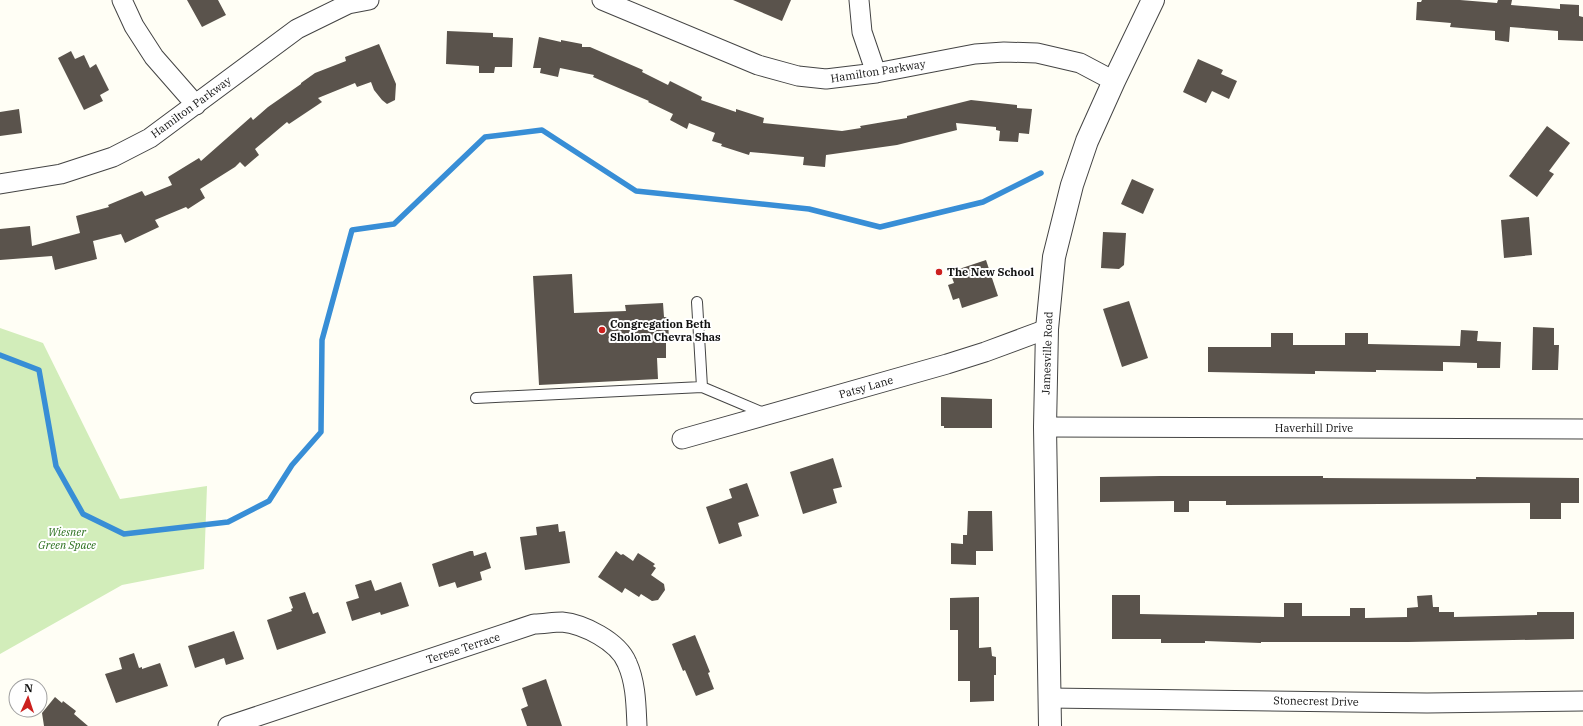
<svg xmlns="http://www.w3.org/2000/svg" width="1583" height="726" font-family="'IBM Plex Serif',serif">
	<style>
		.green { fill: #d2edba }
		.lines { fill: none; stroke-linecap: round; stroke-linejoin: round }
		.stream { stroke: #388ed6; stroke-width: 5.5 }
		.building { fill: #5a534c }
		.service-casing { stroke: #444; stroke-width: 12 }
		.minor-casing { stroke: #444; stroke-width: 21 }
		.tertiary-casing { stroke: #444; stroke-width: 24 }
		.service { stroke: #fff; stroke-width: 10 }
		.minor { stroke: #fff; stroke-width: 19 }
		.tertiary { stroke: #fff; stroke-width: 22 }
		.poi-dot { fill: #cc201e; stroke: #fff; stroke-width: 1.5 }
		.labels { text-anchor: middle; stroke-width: 4; stroke-linejoin: round; paint-order: stroke }
		.street-label { font-size: 11px; fill: #111; stroke: #fff }
		.poi-label { font-size: 11px; font-weight: bold; fill: #111; stroke: #fff; text-anchor: start }
		.park-label { font-size: 11px; font-style: italic; fill: #286e1b; stroke: #fff }
	</style>
	<rect width="100%" height="100%" fill="#fffef5"/>
	<path class="green" d="M 0,328 L 43,343 L 120,499 L 207,486 L 204,569 L 122,585 L 0,654 Z"/>
	<g class="lines">
		<path class="stream" d="M 0,355 L 39,370 L 56,466 L 83,514 L 124,534 L 228,522 L 269,501 L 292,465 L 321,432 L 322,340 L 352,230 L 394,224 L 485,137 L 542,130 L 636,191 L 809,209 L 880,227 L 983,202 L 1041,173"/>
	</g>
	<path class="building" d="M 187,0 L 218,0 L 226,15 L 202,27 Z
		M 733,0 L 791,0 L 782,21 Z
		M 1422,0 L 1460,0 L 1497,3 L 1498,0 L 1512,0 L 1511,5 L 1560,9 L 1560,4 L 1579,5 L 1579,16 L 1583,17 L 1583,41 L 1558,40 L 1558,31 L 1510,27 L 1509,42 L 1495,40 L 1495,31 L 1450,27 L 1451,23 L 1416,20 L 1417,2 L 1421,2 Z
		M 447,31 L 493,33 L 493,37 L 513,38 L 512,67 L 495,67 L 494,73 L 479,73 L 479,66 L 446,64 Z
		M 539,37 L 561,42 L 561,40 L 582,44 L 582,47 L 590,47 L 643,70 L 642,72 L 668,85 L 670,81 L 702,97 L 701,100 L 736,112 L 736,109 L 764,118 L 763,123 L 842,131 L 861,128 L 860,126 L 907,118 L 907,116 L 971,100 L 1017,105 L 1017,108 L 1032,109 L 1029,134 L 1019,133 L 1018,142 L 999,141 L 1000,131 L 996,130 L 996,127 L 956,123 L 957,130 L 897,145 L 826,155 L 825,167 L 803,165 L 804,157 L 750,152 L 749,155 L 721,146 L 722,144 L 712,141 L 715,133 L 689,123 L 687,129 L 670,120 L 673,114 L 648,102 L 649,101 L 593,77 L 594,75 L 560,68 L 558,77 L 540,73 L 541,68 L 533,68 Z
		M 379,44 L 396,84 L 395,100 L 387,104 L 382,100 L 374,90 L 371,82 L 357,87 L 355,83 L 318,98 L 322,102 L 289,124 L 287,122 L 255,149 L 259,155 L 245,167 L 240,162 L 235,167 L 200,189 L 205,198 L 188,209 L 186,207 L 155,220 L 159,227 L 125,243 L 121,234 L 93,241 L 97,259 L 55,270 L 52,256 L 0,260 L 0,229 L 30,226 L 32,246 L 80,233 L 76,216 L 109,207 L 108,205 L 142,191 L 145,196 L 172,185 L 168,177 L 199,158 L 201,161 L 251,117 L 253,120 L 268,107 L 301,84 L 301,83 L 315,73 L 346,61 L 345,57 Z
		M 71,51 L 75,59 L 84,55 L 90,68 L 96,64 L 109,90 L 100,95 L 103,101 L 84,110 L 58,58 Z
		M 1198,59 L 1223,70 L 1221,74 L 1237,81 L 1229,99 L 1212,91 L 1206,103 L 1183,92 Z
		M 19,109 L 22,133 L 0,136 L 0,112 Z
		M 1547,126 L 1570,143 L 1549,171 L 1554,174 L 1537,197 L 1509,176 Z
		M 1132,179 L 1154,189 L 1143,214 L 1121,204 Z
		M 1529,217 L 1532,255 L 1504,258 L 1501,220 Z
		M 1103,232 L 1126,233 L 1124,265 L 1119,269 L 1101,268 Z
		M 986,260 L 998,296 L 962,308 L 959,298 L 953,300 L 948,285 L 954,283 L 950,272 Z
		M 572,274 L 574,313 L 626,311 L 625,305 L 663,303 L 664,317 L 668,317 L 669,342 L 666,342 L 666,358 L 657,358 L 658,379 L 539,385 L 533,276 Z
		M 1129,301 L 1148,358 L 1122,367 L 1103,309 Z
		M 1533,327 L 1554,328 L 1554,345 L 1559,345 L 1558,370 L 1532,370 Z
		M 1461,330 L 1478,331 L 1477,341 L 1501,342 L 1500,368 L 1477,368 L 1477,363 L 1443,362 L 1443,371 L 1376,370 L 1376,372 L 1315,371 L 1315,374 L 1208,372 L 1208,347 L 1271,347 L 1271,333 L 1293,333 L 1293,345 L 1345,345 L 1345,333 L 1368,333 L 1368,344 L 1460,346 Z
		M 941,397 L 992,399 L 992,428 L 944,428 L 944,426 L 941,426 Z
		M 833,458 L 842,487 L 833,489 L 837,503 L 803,514 L 790,472 Z
		M 1160,476 L 1323,476 L 1323,478 L 1476,479 L 1476,477 L 1579,478 L 1579,503 L 1561,503 L 1561,519 L 1530,519 L 1530,503 L 1226,505 L 1226,501 L 1189,501 L 1189,512 L 1174,512 L 1174,501 L 1100,502 L 1100,477 Z
		M 747,483 L 759,516 L 738,523 L 742,536 L 719,544 L 706,507 L 732,498 L 729,489 Z
		M 968,511 L 992,511 L 993,551 L 976,551 L 976,565 L 951,564 L 951,543 L 963,544 L 963,535 L 967,535 Z
		M 558,524 L 559,532 L 565,531 L 570,563 L 525,570 L 520,537 L 537,535 L 536,527 Z
		M 470,551 L 473,551 L 474,556 L 486,552 L 491,568 L 480,572 L 482,580 L 457,588 L 455,582 L 439,587 L 432,564 Z
		M 616,551 L 621,555 L 623,554 L 633,561 L 638,553 L 655,564 L 653,566 L 656,568 L 651,575 L 664,584 L 665,590 L 658,600 L 652,601 L 641,594 L 639,597 L 625,588 L 622,593 L 598,577 Z
		M 371,580 L 375,591 L 401,582 L 409,606 L 381,615 L 380,612 L 352,621 L 346,602 L 359,598 L 355,585 Z
		M 305,592 L 313,614 L 318,612 L 326,633 L 277,650 L 267,620 L 292,611 L 291,609 L 293,608 L 289,597 Z
		M 1112,595 L 1140,595 L 1140,614 L 1284,617 L 1284,603 L 1302,603 L 1302,616 L 1350,616 L 1350,608 L 1365,608 L 1365,618 L 1407,617 L 1407,608 L 1418,607 L 1417,596 L 1432,595 L 1433,607 L 1439,607 L 1439,612 L 1454,612 L 1454,617 L 1537,615 L 1537,612 L 1574,612 L 1574,639 L 1408,642 L 1261,642 L 1261,643 L 1205,641 L 1205,643 L 1161,643 L 1161,639 L 1112,639 Z
		M 979,597 L 979,648 L 991,647 L 992,656 L 996,657 L 996,675 L 994,675 L 994,701 L 970,702 L 970,681 L 958,681 L 958,630 L 950,630 L 950,598 Z
		M 234,631 L 244,659 L 226,665 L 224,658 L 195,668 L 188,646 Z
		M 695,635 L 710,672 L 708,673 L 714,689 L 696,696 L 685,670 L 683,671 L 672,644 Z
		M 134,653 L 139,668 L 142,667 L 142,669 L 160,663 L 168,686 L 116,703 L 105,674 L 122,669 L 119,658 Z
		M 546,679 L 562,726 L 527,726 L 521,709 L 528,706 L 522,688 Z
		M 55,697 L 62,703 L 63,701 L 76,711 L 74,714 L 88,726 L 44,726 L 42,713 Z"/>
	<g class="lines">
		<g class="service-casing">
			<path id="service" d="M 697,302 L 702,387
				M 476,398 L 702,387 L 766,414"/>
		</g>
		<g class="minor-casing">
			<path id="minor" d="M 122,0 L 134,26 L 154,57 L 196,105
				M 602,0 L 758,65 L 798,76 L 826,79 L 876,73 L 975,54 L 1004,52 L 1037,53 L 1080,63 L 1114,81
				M 859,0 L 862,32 L 876,73
				M 0,184 L 61,174 L 113,157 L 150,138 L 297,29 L 348,4 L 369,0
				M 1045,427 L 1583,429
				M 682,439 L 947,364 L 985,352 L 1047,329
				M 1049,698 L 1427,703 L 1583,701
				M 228,726 L 534,624 C 543,624 553,622 562,622 C 583,624 618,641 627,663 C 636,683 636,705 637,726"/>
		</g>
		<g class="tertiary-casing">
			<path id="tertiary" d="M 1050,726 L 1045,427 L 1047,329 L 1054,257 L 1072,185 L 1087,141 L 1114,81 L 1153,0"/>
		</g>
		<use href="#service" class="service"/>
		<use href="#minor" class="minor"/>
		<use href="#tertiary" class="tertiary"/>
	</g>
	<g class="poi-dot">
		<circle cx="939" cy="272" r="4"/>
		<circle cx="602" cy="330" r="4"/>
	</g>
	<g class="labels">
		<g class="street-label">
			<text transform="translate(878 71) rotate(-9)" y="4">Hamilton Parkway</text>
			<text transform="translate(191 107) rotate(-36)" y="4">Hamilton Parkway</text>
			<text transform="translate(1047 353) rotate(-88)" y="4">Jamesville Road</text>
			<text transform="translate(866 387) rotate(-16)" y="4">Patsy Lane</text>
			<text x="1314" y="432">Haverhill Drive</text>
			<text transform="translate(463 648) rotate(-18)" y="4">Terese Terrace</text>
			<text transform="translate(1316 701) rotate(1)" y="4">Stonecrest Drive</text>
		</g>
		<g class="poi-label">
			<text x="947" y="276">The New School</text>
			<text x="610" y="328">Congregation Beth<tspan x="610" dy="13">Sholom Chevra Shas</tspan></text>
		</g>
		<g class="park-label">
			<text x="67" y="536">Wiesner<tspan x="67" dy="13">Green Space</tspan></text>
		</g>
	</g>
	<g transform="translate(28 698) rotate(3)"><circle r="19" fill="#ffffff" stroke="#a0a0a0"/>
	<path d="M0-3L7 15L0 10L-7 15Z" fill="#cc201e"/>
	<text y="-6" font-size="11" font-weight="bold" text-anchor="middle" fill="#111111">N</text>
	</g>
</svg>
